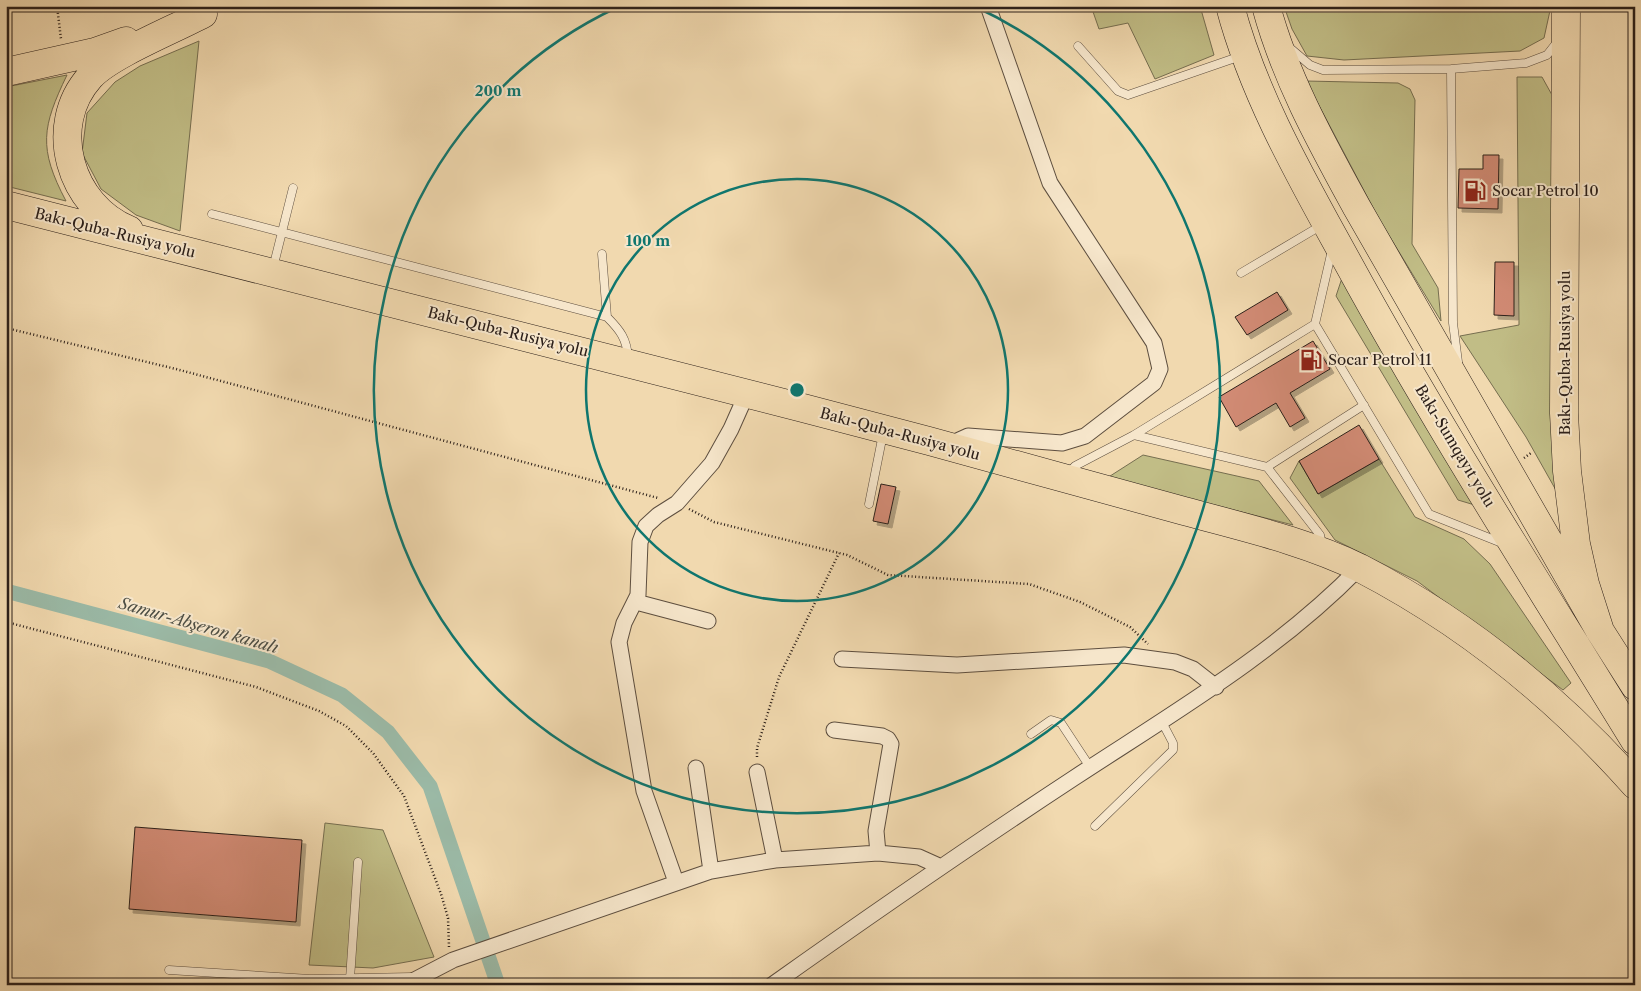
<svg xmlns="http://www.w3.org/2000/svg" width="1641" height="991" font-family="'Libre Caslon Text',serif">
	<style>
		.green { fill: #c1bd86; stroke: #766e50 }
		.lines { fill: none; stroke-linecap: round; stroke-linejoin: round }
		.canal { stroke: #9bbaa7; stroke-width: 15 }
		.building { fill: #d28b74; stroke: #2c201a; filter: url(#shadow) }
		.lane-casing { stroke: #5d4e3f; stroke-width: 9 }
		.street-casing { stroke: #5d4e3f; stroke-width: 17 }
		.highway-casing { stroke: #2c201a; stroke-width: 29 }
		.path { stroke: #2c201a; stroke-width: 2.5; stroke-dasharray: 1 2.5; stroke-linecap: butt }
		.lane { stroke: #f6e6cb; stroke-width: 8 }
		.street { stroke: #f6e6cb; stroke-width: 15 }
		.highway { stroke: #f1d9af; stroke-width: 28 }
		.ring { fill: none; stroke: #0f766e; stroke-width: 2.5 }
		.labels { text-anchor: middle; stroke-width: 4; stroke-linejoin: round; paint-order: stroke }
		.poi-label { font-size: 15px; fill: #2c201a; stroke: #f6e6cb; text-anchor: start }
		.street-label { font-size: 15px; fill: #2c201a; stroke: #f6e6cb }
		.water-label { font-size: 16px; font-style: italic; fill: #4d4e44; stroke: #f6e6cb }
		.centre { fill: #0f766e; stroke: #f6e6cb; stroke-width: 2.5 }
		.ring-label { font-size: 15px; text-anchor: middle; font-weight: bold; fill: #0f766e; stroke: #f6e6cb; stroke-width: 4; stroke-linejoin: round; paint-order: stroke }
	</style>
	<defs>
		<filter id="shadow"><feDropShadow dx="4" dy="4" stdDeviation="0" flood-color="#0004"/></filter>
	</defs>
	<rect width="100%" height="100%" fill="#f1d9af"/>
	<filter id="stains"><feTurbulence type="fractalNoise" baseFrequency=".004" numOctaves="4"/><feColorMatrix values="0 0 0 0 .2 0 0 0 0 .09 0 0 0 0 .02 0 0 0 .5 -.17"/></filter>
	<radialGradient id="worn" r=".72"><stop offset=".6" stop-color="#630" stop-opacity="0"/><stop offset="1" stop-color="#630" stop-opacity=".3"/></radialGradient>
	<path class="green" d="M 1091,6 L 1200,6 L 1214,55 L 1155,79 L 1128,23 L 1099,29 Z
		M 1284,6 L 1551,6 L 1544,38 L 1520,51 L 1344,60 L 1307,56 L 1292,29 Z
		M 199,41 L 180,231 L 136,215 L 101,189 L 82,153 L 87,113 L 115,82 L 140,66 Z
		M 67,75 C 42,127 38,148 66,201 L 6,186 L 6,87 Z
		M 1517,77 L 1542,77 L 1552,95 L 1557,492 L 1526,437 L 1460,336 L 1519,325 Z
		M 1306,81 L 1398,83 L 1410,89 L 1415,100 L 1412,244 L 1438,288 L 1441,321 L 1379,219 Z
		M 1342,278 L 1478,506 L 1458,500 L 1336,296 Z
		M 1143,455 L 1259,481 L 1293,525 L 1107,478 Z
		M 1379,459 L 1415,517 L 1464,539 L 1490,564 L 1571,683 L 1563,690 L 1417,581 L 1335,540 L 1290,478 L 1299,461 L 1318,494 Z
		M 325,823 L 383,830 L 434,957 L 373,968 L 309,965 Z"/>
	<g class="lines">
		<path class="canal" d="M 6,591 L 269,661 L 342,695 L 388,732 L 430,786 L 498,985"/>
	</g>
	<path class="building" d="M 1483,155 L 1499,155 L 1498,209 L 1458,208 L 1459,169 L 1483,169 Z
		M 1495,262 L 1514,262 L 1514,316 L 1494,315 Z
		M 1277,292 L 1288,310 L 1247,335 L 1235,317 Z
		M 1313,341 L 1330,369 L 1290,393 L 1305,418 L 1290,427 L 1276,403 L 1236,427 L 1219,397 Z
		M 1359,425 L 1379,459 L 1318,494 L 1299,461 Z
		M 881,484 L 896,487 L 888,524 L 873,521 Z
		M 135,827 L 302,840 L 296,922 L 129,909 Z"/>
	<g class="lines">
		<g class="lane-casing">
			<path id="lane" d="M 1078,46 L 1118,91 L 1128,95 L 1241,56
				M 1290,48 L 1310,65 L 1323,70 L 1451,69 L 1526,63 L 1547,55 L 1558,41
				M 1451,69 L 1453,323 L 1458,362
				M 212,214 L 607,317 C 620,330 627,339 628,358
				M 1332,250 L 1315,324 L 1429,514 L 1502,543
				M 602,254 L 607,317
				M 273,268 L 293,188
				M 1241,273 L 1322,225
				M 1134,435 L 1267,467 L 1320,535 L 1322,545
				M 1267,467 L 1364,405
				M 1068,473 L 1075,466 L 1134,435 L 1315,324
				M 869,504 L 883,434
				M 1031,734 L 1051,720 L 1061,723 L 1090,767
				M 1095,826 L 1173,750 L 1173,743 L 1162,722
				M 169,970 L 310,979 L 412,977
				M 350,979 L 358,862"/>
		</g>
		<g class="street-casing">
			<path id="street" d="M 952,447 L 957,441 L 968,436 L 1062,443 L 1085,436 L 1154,383 L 1160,369 L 1154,343 L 1050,183 L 988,6
				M 636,602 L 708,621
				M 842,659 L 957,665 L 1124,655 L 1175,662 L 1193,669 L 1216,687
				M 834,730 L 882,736 L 888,739 L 891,744 L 876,831 L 878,853
				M 696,768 L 711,871
				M 757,772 L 775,860
				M 676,882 L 644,791 L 619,642 L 624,623 L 638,595 L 640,542 L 646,526 L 658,515 L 677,503 L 712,463 L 731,429 L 747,393
				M 405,985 L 453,960 L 711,871 L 775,860 L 878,853 L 919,857 L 939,866
				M 772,985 C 872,914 972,845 1074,778 C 1173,713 1276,653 1359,568"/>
		</g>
		<g class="highway-casing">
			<path id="highway" d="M 1230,6 C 1254,97 1303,181 1348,263 C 1437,426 1538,583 1635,741
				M 1266,6 C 1285,77 1321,142 1356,206 L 1600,631
				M 1566,6 L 1564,413 L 1567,471 L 1576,544 L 1585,584 L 1600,631 L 1635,686
				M 6,72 L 95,52 L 126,41
				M 6,205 C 314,283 622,360 929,441 C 1014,464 1099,488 1184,511 C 1242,527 1305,541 1360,568 C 1464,622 1557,697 1635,785
				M 129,230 C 70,206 46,126 90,77 C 110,55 175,29 203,14"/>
		</g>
		<path class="path" d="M 57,6 L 61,39
			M 6,328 L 176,369 L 658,498
			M 1524,458 L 1531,453
			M 689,509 L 714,522 L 847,555 L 888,575 L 1029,584 L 1080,602 L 1130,627 L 1148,644
			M 6,622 L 256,687 L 319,711 L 346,726 L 373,753 L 404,796 L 441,894 L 448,918 L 449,947
			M 757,757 L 757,748 L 779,677 L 839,553"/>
		<use href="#lane" class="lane"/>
		<use href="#street" class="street"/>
		<use href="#highway" class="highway"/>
	</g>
	<g class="ring">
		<circle cx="797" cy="390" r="211"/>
		<path d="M976 7A423 423 0 1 1 618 7"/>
	</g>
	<defs>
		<g id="fuel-bare" transform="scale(1.725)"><path d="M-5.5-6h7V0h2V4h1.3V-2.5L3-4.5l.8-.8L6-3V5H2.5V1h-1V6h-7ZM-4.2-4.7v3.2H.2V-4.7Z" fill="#8f2418" stroke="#f6e6cb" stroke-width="2.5" paint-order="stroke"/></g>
	</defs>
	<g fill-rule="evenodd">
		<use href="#fuel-bare" x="1475" y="191"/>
		<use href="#fuel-bare" x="1311" y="360"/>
	</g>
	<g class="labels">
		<g class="poi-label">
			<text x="1492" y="196">Socar Petrol 10</text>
			<text x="1328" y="365">Socar Petrol 11</text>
		</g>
		<g class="street-label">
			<text transform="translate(115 233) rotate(14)" y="5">Bakı-Quba-Rusiya yolu</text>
			<text transform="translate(508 332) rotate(14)" y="5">Bakı-Quba-Rusiya yolu</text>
			<text transform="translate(1565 353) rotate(-90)" y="5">Bakı-Quba-Rusiya yolu</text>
			<text transform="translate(900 434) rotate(15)" y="5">Bakı-Quba-Rusiya yolu</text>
			<text transform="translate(1455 446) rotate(59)" y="5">Bakı-Sumqayıt yolu</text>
		</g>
		<g class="water-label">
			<text transform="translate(199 625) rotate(16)" y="6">Samur-Abşeron kanalı</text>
		</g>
	</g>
	<circle cx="797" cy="390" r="8" class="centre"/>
	<g class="ring-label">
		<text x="498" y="96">200 m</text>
		<text x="648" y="246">100 m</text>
	</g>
	<rect width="1641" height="991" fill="none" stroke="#f1d9af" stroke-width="25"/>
	<rect x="8" y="8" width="1626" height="976" fill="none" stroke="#2c201a" stroke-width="2.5"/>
	<rect x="12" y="12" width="1616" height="966" fill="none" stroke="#2c201a"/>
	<rect width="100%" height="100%" filter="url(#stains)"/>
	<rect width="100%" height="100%" fill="url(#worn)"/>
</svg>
